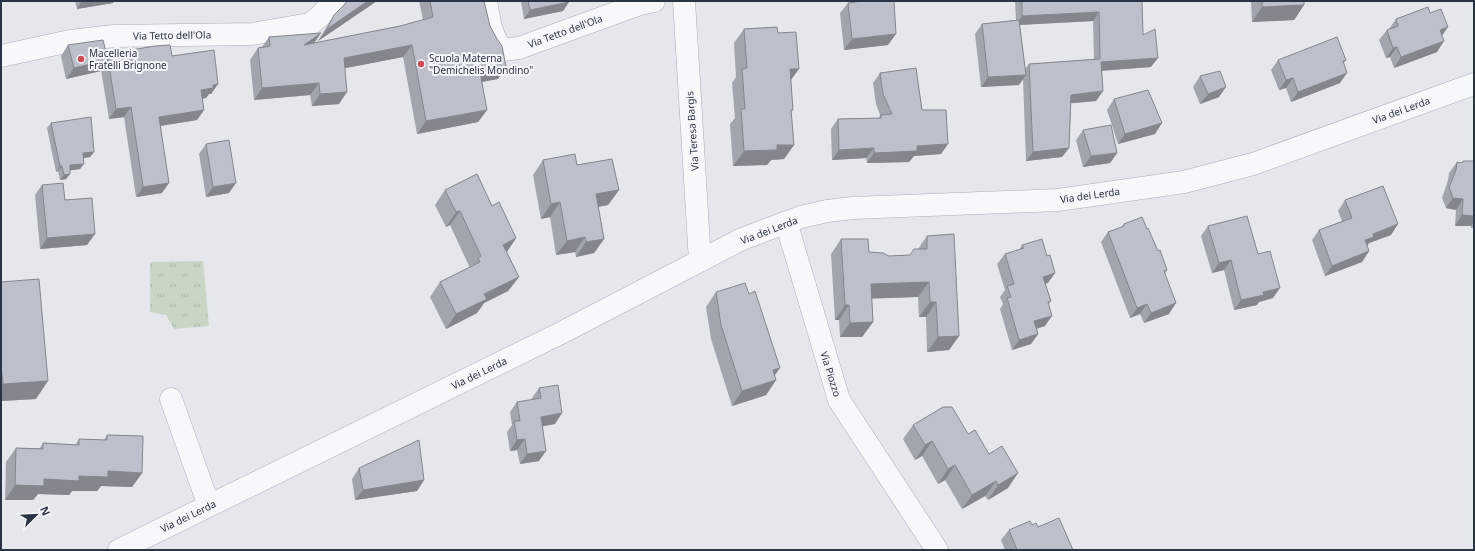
<svg xmlns="http://www.w3.org/2000/svg" width="1475" height="551" font-family="'Noto Sans',sans-serif">
	<style>
		.grass { fill: url(#grass-tufts) }
		.lines { fill: none; stroke-linecap: round; stroke-linejoin: round }
		.minor-casing { stroke: #a9aeb7; stroke-width: 23 }
		.minor { stroke: #f7f8fa; stroke-width: 22 }
		.wall { fill: #a1a5ae; fill-rule: evenodd }
		.shaded-wall { fill: #83868d }
		.building { fill: #bbc0ca; stroke: #83868d }
		.poi-dot { fill: #d1495b; stroke: #f4f6f9; stroke-width: 1.5 }
		.labels { text-anchor: middle; stroke-width: 4; stroke-linejoin: round; paint-order: stroke }
		.street-label { font-size: 10px; fill: #2b3445; stroke: #f4f6f9 }
		.poi-label { font-size: 10px; fill: #2b3445; stroke: #f4f6f9; text-anchor: start }
	</style>
	<defs>
		<pattern id="grass-tufts" width="24" height="20" patternUnits="userSpaceOnUse"><rect width="24" height="20" fill="#c9d6c5"/><path d="M3 7l-1-3M5 7V3M7 7l1-3M15 17l-1-3M17 17v-4M19 17l1-3" fill="none" stroke="#adb8ab"/></pattern>
	</defs>
	<rect width="100%" height="100%" fill="#e4e7ec"/>
	<path class="grass" d="M 203,261 L 209,326 L 174,329 L 166,315 L 150,312 L 150,262 Z"/>
	<g class="lines">
		<g class="minor-casing">
			<path id="minor" d="M 486,1 C 489,19 491,37 503,50 L 519,48 L 640,4 L 654,1
				M 684,1 L 700,261
				M 1,56 L 70,41 L 114,36 L 252,34 L 310,24 L 319,17 L 334,1
				M 786,222 L 839,400 L 937,550
				M 171,399 L 209,506
				M 119,550 L 561,333 L 742,239 L 801,217 L 827,211 L 853,208 L 1058,200 L 1184,182 L 1253,164 L 1474,84"/>
		</g>
		<use href="#minor" class="minor"/>
	</g>
	<path class="wall" d="M 75,1 L 114,1 L 113,3 L 77,9 Z
		M 346,1 L 377,1 L 318,41 L 334,15 L 346,3 Z
		M 419,1 L 484,1 L 498,79 L 481,82 L 487,110 L 478,122 L 417,134 L 403,57 L 345,68 L 339,104 L 312,106 L 310,95 L 254,100 L 250,60 L 258,48 L 262,47 L 269,37 L 314,43 L 400,26 L 423,20 Z
		M 521,1 L 569,1 L 569,2 L 563,11 L 524,19 Z
		M 1015,1 L 1142,1 L 1143,35 L 1151,67 L 1102,71 L 1103,91 L 1096,101 L 1071,103 L 1069,148 L 1062,157 L 1026,161 L 1023,79 L 1019,85 L 981,87 L 975,34 L 982,24 L 1016,20 ZM 1093,21 L 1094,59 L 1029,64 L 1025,69 L 1020,25 Z
		M 1251,1 L 1304,1 L 1304,5 L 1294,20 L 1252,22 Z
		M 848,3 L 888,45 L 844,50 L 840,13 Z
		M 1430,13 L 1442,36 L 1437,52 L 1394,68 L 1390,57 L 1386,58 L 1379,40 L 1387,30 L 1389,29 L 1396,19 Z
		M 744,29 L 778,33 L 791,80 L 793,110 L 791,112 L 794,145 L 784,159 L 771,160 L 767,165 L 733,166 L 730,124 L 735,118 L 732,83 L 736,77 L 734,43 Z
		M 68,45 L 107,55 L 107,54 L 172,56 L 218,84 L 211,94 L 209,94 L 206,98 L 202,99 L 204,110 L 197,120 L 161,126 L 162,193 L 136,197 L 124,117 L 109,119 L 101,70 L 101,71 L 66,79 L 61,56 Z
		M 1278,60 L 1346,60 L 1344,63 L 1340,83 L 1291,102 L 1286,88 L 1279,90 L 1271,70 Z
		M 880,73 L 922,110 L 941,154 L 914,156 L 909,162 L 867,163 L 866,158 L 832,160 L 831,129 L 838,119 L 879,118 L 880,115 L 876,104 L 873,83 Z
		M 1200,76 L 1219,97 L 1200,104 L 1193,87 Z
		M 1114,99 L 1155,134 L 1118,144 L 1107,110 Z
		M 51,123 L 94,152 L 90,157 L 83,158 L 80,169 L 70,170 L 70,174 L 66,179 L 60,180 L 58,171 L 56,172 L 47,128 Z
		M 1083,130 L 1117,153 L 1110,163 L 1083,167 L 1076,140 Z
		M 206,144 L 229,193 L 206,197 L 199,154 Z
		M 543,160 L 619,190 L 608,205 L 598,207 L 604,239 L 594,253 L 576,257 L 575,252 L 556,255 L 550,217 L 541,219 L 533,175 Z
		M 1463,161 L 1474,161 L 1474,228 L 1471,228 L 1471,226 L 1455,226 L 1456,210 L 1446,208 L 1442,198 L 1448,180 L 1449,173 L 1457,162 L 1462,163 Z
		M 42,185 L 65,200 L 87,245 L 40,249 L 35,195 Z
		M 445,190 L 492,206 L 516,238 L 507,252 L 519,277 L 508,291 L 484,303 L 477,313 L 446,329 L 430,297 L 440,282 L 470,268 L 450,225 L 446,227 L 435,205 Z
		M 1345,200 L 1391,235 L 1369,243 L 1367,246 L 1369,251 L 1362,262 L 1325,276 L 1312,240 L 1319,230 L 1342,221 L 1338,211 Z
		M 1124,224 L 1147,229 L 1167,270 L 1165,274 L 1169,314 L 1144,323 L 1140,314 L 1130,318 L 1101,242 L 1108,232 L 1122,227 Z
		M 1208,226 L 1258,254 L 1273,298 L 1259,302 L 1257,305 L 1234,310 L 1224,270 L 1212,273 L 1201,236 Z
		M 927,236 L 959,336 L 949,350 L 927,352 L 926,317 L 919,317 L 918,297 L 872,298 L 873,322 L 862,337 L 840,337 L 839,320 L 835,320 L 831,254 L 841,239 L 869,252 L 889,256 L 910,255 L 918,249 Z
		M 1022,245 L 1048,283 L 1045,284 L 1051,301 L 1048,305 L 1045,326 L 1037,328 L 1038,334 L 1031,344 L 1012,350 L 1000,309 L 1003,304 L 1000,297 L 1005,290 L 997,264 L 1005,254 L 1019,250 Z
		M 1,282 L 36,399 L 1,401 Z
		M 716,292 L 749,294 L 776,380 L 766,395 L 732,406 L 711,339 L 706,307 Z
		M 539,388 L 555,424 L 542,426 L 539,461 L 520,464 L 517,450 L 510,451 L 507,432 L 512,425 L 510,412 L 517,402 L 532,400 L 532,398 Z
		M 913,425 L 968,434 L 1008,488 L 988,500 L 985,496 L 962,509 L 945,480 L 938,484 L 922,456 L 915,460 L 903,439 Z
		M 107,435 L 142,473 L 132,487 L 101,486 L 97,491 L 72,491 L 69,495 L 38,494 L 33,500 L 5,500 L 6,462 L 16,448 L 40,448 L 43,443 L 75,445 L 79,439 L 104,440 Z
		M 359,468 L 424,480 L 417,491 L 355,500 L 352,479 Z
		M 1032,525 L 1038,527 L 1073,550 L 1005,550 L 1001,540 L 1009,530 Z"/>
	<path class="shaded-wall" d="M 82,1 L 114,1 L 113,3 L 77,9 Z
		M 368,1 L 377,1 L 318,41 L 327,29 Z
		M 569,2 L 563,11 L 524,19 L 530,10 Z
		M 1304,5 L 1294,20 L 1252,22 L 1262,7 Z
		M 1099,12 L 1093,21 L 1016,25 L 1022,16 Z
		M 1448,27 L 1441,37 L 1440,30 Z
		M 321,33 L 313,45 L 304,45 Z
		M 896,34 L 888,45 L 844,50 L 852,39 Z
		M 1444,41 L 1437,52 L 1394,68 L 1401,57 Z
		M 412,45 L 403,57 L 336,70 L 344,58 Z
		M 1397,47 L 1390,57 L 1386,58 L 1393,48 Z
		M 1158,58 L 1151,67 L 1095,71 L 1101,62 Z
		M 108,60 L 101,71 L 66,79 L 74,68 Z
		M 506,67 L 498,79 L 471,84 L 480,72 Z
		M 790,69 L 799,69 L 788,84 Z
		M 1347,73 L 1340,83 L 1291,102 L 1298,92 Z
		M 1026,75 L 1019,85 L 981,87 L 988,77 Z
		M 1293,78 L 1286,88 L 1279,90 L 1286,80 Z
		M 319,83 L 310,95 L 254,100 L 262,88 Z
		M 218,84 L 211,94 L 209,94 L 206,98 L 194,100 L 201,90 L 213,85 Z
		M 1226,87 L 1219,97 L 1200,104 L 1208,94 Z
		M 1103,91 L 1096,101 L 1064,104 L 1071,95 Z
		M 347,92 L 339,104 L 312,106 L 320,94 Z
		M 131,107 L 124,117 L 109,119 L 116,109 Z
		M 204,110 L 197,120 L 152,127 L 159,117 Z
		M 487,110 L 478,122 L 417,134 L 426,121 Z
		M 1162,123 L 1155,134 L 1118,144 L 1125,134 Z
		M 948,144 L 941,154 L 914,156 L 909,162 L 867,163 L 874,153 L 917,146 Z
		M 777,145 L 794,145 L 784,159 L 771,160 L 767,165 L 733,166 L 744,151 Z
		M 874,148 L 866,158 L 832,160 L 839,150 Z
		M 1069,148 L 1062,157 L 1026,161 L 1033,152 Z
		M 94,152 L 90,157 L 79,159 L 83,153 Z
		M 1117,153 L 1110,163 L 1083,167 L 1091,156 Z
		M 84,164 L 80,169 L 66,171 L 70,165 Z
		M 60,166 L 62,166 L 58,171 L 56,172 Z
		M 70,174 L 66,179 L 60,180 L 64,175 Z
		M 169,183 L 162,193 L 136,197 L 143,187 Z
		M 236,183 L 229,193 L 206,197 L 213,187 Z
		M 619,190 L 608,205 L 585,209 L 596,194 Z
		M 1453,198 L 1463,199 L 1456,210 L 1446,208 Z
		M 560,202 L 550,217 L 541,219 L 551,204 Z
		M 460,211 L 450,225 L 446,227 L 456,212 Z
		M 1462,215 L 1474,216 L 1474,222 L 1471,226 L 1455,226 Z
		M 1398,224 L 1391,235 L 1369,243 L 1366,247 L 1365,240 L 1373,234 Z
		M 95,234 L 87,245 L 40,249 L 47,238 Z
		M 585,237 L 575,252 L 556,255 L 567,241 Z
		M 516,238 L 506,253 L 503,245 Z
		M 604,239 L 594,253 L 576,257 L 586,242 Z
		M 1369,251 L 1362,262 L 1325,276 L 1332,266 Z
		M 1231,260 L 1224,270 L 1212,273 L 1219,263 Z
		M 1055,273 L 1048,283 L 1036,287 L 1043,277 Z
		M 519,277 L 508,291 L 484,303 L 477,313 L 446,329 L 456,314 L 484,294 Z
		M 929,282 L 918,297 L 861,299 L 871,284 Z
		M 1280,288 L 1273,298 L 1259,302 L 1257,305 L 1234,310 L 1241,300 L 1263,292 Z
		M 930,302 L 936,302 L 926,317 L 919,317 Z
		M 1176,303 L 1169,314 L 1144,323 L 1151,313 Z
		M 1147,304 L 1140,314 L 1130,318 L 1137,308 Z
		M 845,305 L 849,305 L 839,320 L 835,320 Z
		M 1052,316 L 1045,326 L 1027,332 L 1034,321 Z
		M 873,322 L 862,337 L 840,337 L 850,323 Z
		M 1038,334 L 1031,344 L 1012,350 L 1019,340 Z
		M 959,336 L 949,350 L 927,352 L 938,337 Z
		M 780,368 L 770,382 L 776,380 L 766,395 L 732,406 L 742,391 L 773,370 Z
		M 48,381 L 36,399 L 1,401 L 1,386 L 3,384 Z
		M 562,413 L 555,424 L 534,428 L 541,417 Z
		M 525,439 L 517,450 L 510,451 L 517,440 Z
		M 932,441 L 922,456 L 915,460 L 925,445 Z
		M 546,451 L 539,461 L 520,464 L 527,454 Z
		M 955,465 L 945,480 L 938,484 L 948,469 Z
		M 108,471 L 142,473 L 132,487 L 101,486 L 97,491 L 72,491 L 69,495 L 38,494 L 33,500 L 5,500 L 15,485 L 44,479 L 79,476 Z
		M 1018,473 L 1008,488 L 988,500 L 998,485 Z
		M 424,480 L 417,491 L 355,500 L 363,490 Z
		M 996,481 L 985,496 L 962,509 L 972,495 Z"/>
	<path class="building" d="M 348,1 L 368,1 L 327,29 L 334,15 Z
		M 430,1 L 484,1 L 490,26 L 497,39 L 502,46 L 506,67 L 480,72 L 487,110 L 426,121 L 412,45 L 344,58 L 347,92 L 320,94 L 319,83 L 262,88 L 258,48 L 270,46 L 269,37 L 321,33 L 304,45 L 400,26 L 433,17 Z
		M 528,1 L 569,1 L 569,2 L 530,10 Z
		M 862,1 L 894,1 L 896,34 L 852,39 L 848,3 Z
		M 1022,1 L 1142,1 L 1143,35 L 1155,29 L 1158,58 L 1101,62 L 1103,91 L 1071,95 L 1069,148 L 1033,152 L 1029,64 L 1100,59 L 1099,12 L 1022,16 Z
		M 1262,1 L 1304,1 L 1304,5 L 1262,7 Z
		M 1428,7 L 1430,13 L 1441,9 L 1448,27 L 1440,30 L 1444,41 L 1401,57 L 1397,47 L 1393,48 L 1387,30 L 1398,26 L 1396,19 Z
		M 1019,20 L 1026,75 L 988,77 L 982,24 Z
		M 777,27 L 778,33 L 796,32 L 799,69 L 790,69 L 793,110 L 791,110 L 794,145 L 777,145 L 777,150 L 744,151 L 741,109 L 745,109 L 742,69 L 747,68 L 744,29 Z
		M 1337,37 L 1346,60 L 1343,61 L 1347,73 L 1298,92 L 1293,78 L 1286,80 L 1278,60 Z
		M 103,40 L 108,60 L 74,68 L 68,45 Z
		M 170,45 L 172,56 L 214,50 L 218,84 L 213,85 L 213,88 L 201,90 L 204,110 L 159,117 L 169,183 L 143,187 L 131,107 L 116,109 L 107,54 L 155,46 Z
		M 916,68 L 922,110 L 946,110 L 948,144 L 917,146 L 917,151 L 874,153 L 874,148 L 839,150 L 838,119 L 881,118 L 881,115 L 892,114 L 883,94 L 880,73 Z
		M 1220,71 L 1226,87 L 1208,94 L 1200,76 Z
		M 1148,90 L 1162,123 L 1125,134 L 1114,99 Z
		M 91,117 L 94,152 L 83,153 L 84,164 L 70,165 L 70,174 L 64,175 L 62,166 L 60,166 L 51,123 Z
		M 1111,125 L 1117,153 L 1091,156 L 1083,130 Z
		M 229,140 L 236,183 L 213,187 L 206,144 Z
		M 575,154 L 577,165 L 612,159 L 619,190 L 596,194 L 604,239 L 586,242 L 585,237 L 567,241 L 560,202 L 551,204 L 543,160 Z
		M 1463,161 L 1474,161 L 1474,216 L 1462,215 L 1463,199 L 1453,198 L 1449,187 L 1456,170 L 1457,162 L 1462,163 Z
		M 477,174 L 492,206 L 499,202 L 516,238 L 503,245 L 519,277 L 484,294 L 487,299 L 456,314 L 440,282 L 480,262 L 478,258 L 481,256 L 460,211 L 456,212 L 445,190 Z
		M 63,183 L 65,200 L 92,198 L 95,234 L 47,238 L 42,185 Z
		M 1383,186 L 1398,224 L 1373,234 L 1374,237 L 1365,240 L 1369,251 L 1332,266 L 1319,230 L 1352,218 L 1345,200 Z
		M 1247,216 L 1258,254 L 1270,251 L 1280,288 L 1263,292 L 1264,295 L 1241,300 L 1231,260 L 1219,263 L 1208,226 Z
		M 1142,217 L 1147,229 L 1148,228 L 1158,251 L 1160,250 L 1167,270 L 1164,271 L 1176,303 L 1151,313 L 1147,304 L 1137,308 L 1108,232 L 1124,226 L 1124,224 Z
		M 954,234 L 959,336 L 938,337 L 936,302 L 930,302 L 929,282 L 871,284 L 873,322 L 850,323 L 849,305 L 845,305 L 841,239 L 868,239 L 869,252 L 883,253 L 889,256 L 910,255 L 914,249 L 927,249 L 927,236 Z
		M 1042,239 L 1047,256 L 1050,255 L 1055,273 L 1043,277 L 1051,301 L 1048,302 L 1052,316 L 1034,321 L 1038,334 L 1019,340 L 1007,298 L 1011,297 L 1007,286 L 1014,284 L 1005,254 L 1024,248 L 1022,245 Z
		M 39,279 L 48,381 L 3,384 L 1,366 L 1,282 Z
		M 745,283 L 749,294 L 755,291 L 780,368 L 773,370 L 776,380 L 742,391 L 721,325 L 716,292 Z
		M 558,385 L 562,413 L 541,417 L 546,451 L 527,454 L 525,439 L 517,440 L 514,421 L 520,421 L 517,402 L 541,398 L 539,388 Z
		M 943,407 L 952,407 L 968,434 L 975,430 L 989,454 L 1002,446 L 1018,473 L 998,485 L 996,481 L 972,495 L 955,465 L 948,469 L 932,441 L 925,445 L 913,425 Z
		M 107,435 L 143,436 L 142,473 L 108,471 L 108,477 L 79,476 L 79,481 L 44,479 L 44,486 L 15,485 L 16,448 L 43,449 L 43,443 L 79,445 L 79,439 L 107,440 Z
		M 419,440 L 424,480 L 363,490 L 359,468 Z
		M 1059,518 L 1073,550 L 1017,550 L 1009,530 L 1030,521 L 1032,525 L 1036,523 L 1038,527 Z"/>
	<g class="poi-dot">
		<circle cx="81" cy="59" r="4"/>
		<circle cx="421" cy="64" r="4"/>
	</g>
	<g class="labels">
		<g class="street-label">
			<text transform="translate(565 31) rotate(-20)" y="4">Via Tetto dell'Ola</text>
			<text transform="translate(172 35) rotate(-1)" y="4">Via Tetto dell'Ola</text>
			<text transform="translate(1401 110) rotate(-20)" y="4">Via dei Lerda</text>
			<text transform="translate(692 131) rotate(-94)" y="4">Via Teresa Bargis</text>
			<text transform="translate(1090 195) rotate(-8)" y="4">Via dei Lerda</text>
			<text transform="translate(769 230) rotate(-21)" y="4">Via dei Lerda</text>
			<text transform="translate(479 373) rotate(-26)" y="4">Via dei Lerda</text>
			<text transform="translate(831 374) rotate(73)" y="4">Via Piozzo</text>
			<text transform="translate(188 516) rotate(-26)" y="4">Via dei Lerda</text>
		</g>
		<g class="poi-label">
			<text x="89" y="57">Macelleria<tspan x="89" dy="12">Fratelli Brignone</tspan></text>
			<text x="429" y="62">Scuola Materna<tspan x="429" dy="12">"Demichelis Mondino"</tspan></text>
		</g>
	</g>
	<rect width="1475" height="551" fill="none" stroke="#2b3445" stroke-width="4"/>
	<g transform="translate(36 515) rotate(66)" stroke="#f4f6f9" stroke-width="3" paint-order="stroke">
	<path d="M0-3L7 15L0 10L-7 15Z" fill="#2b3445"/>
	<text y="-6" font-size="11" font-weight="bold" text-anchor="middle" fill="#2b3445">N</text>
	</g>
</svg>
